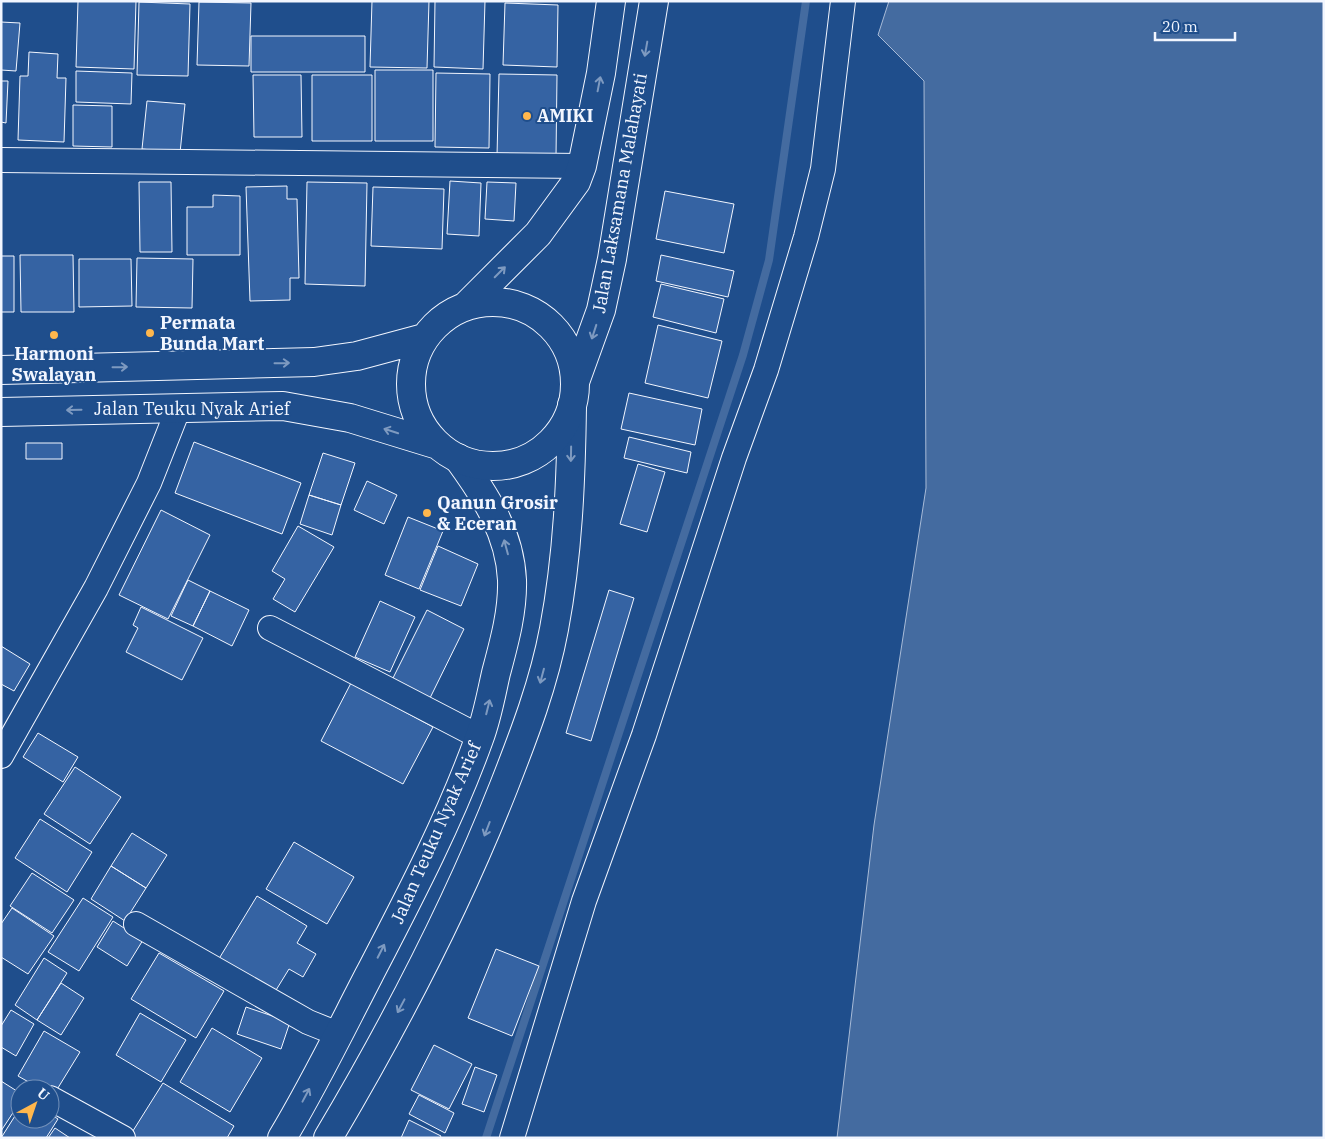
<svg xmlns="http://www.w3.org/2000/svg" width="1325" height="1139" font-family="'IBM Plex Serif',serif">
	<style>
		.water { fill: #446ba0; stroke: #a8bbd7 }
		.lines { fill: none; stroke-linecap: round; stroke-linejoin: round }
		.stream { stroke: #446ba0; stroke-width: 8 }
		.building { fill: #3563a3; stroke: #f2f6ff }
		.street-casing { stroke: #f2f6ff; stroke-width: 26 }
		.secondary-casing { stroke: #f2f6ff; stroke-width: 30 }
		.highway-casing { stroke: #f2f6ff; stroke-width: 30 }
		.street { stroke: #1f4e8c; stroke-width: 24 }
		.secondary { stroke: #1f4e8c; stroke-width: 28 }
		.highway { stroke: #1f4e8c; stroke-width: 28 }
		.oneway { stroke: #7e9ac0 }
		.poi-dot { fill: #ffb74d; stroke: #1f4e8c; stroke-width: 2 }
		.labels { text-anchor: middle; stroke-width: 4; stroke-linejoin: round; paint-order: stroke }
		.poi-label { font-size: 18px; font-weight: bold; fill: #f2f6ff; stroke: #1f4e8c; text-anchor: start }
		.street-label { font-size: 18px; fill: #f2f6ff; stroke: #1f4e8c }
	</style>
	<rect width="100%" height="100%" fill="#1f4e8c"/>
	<path class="water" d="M 889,1 L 1324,1 L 1324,1138 L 837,1138 L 874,825 L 926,488 L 924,81 L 878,35 Z"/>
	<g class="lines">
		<path class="stream" d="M 486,1138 L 743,355 L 769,260 L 806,1"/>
	</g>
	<path class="building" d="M 78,1 L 136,1 L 134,69 L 76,67 Z
		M 372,1 L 429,1 L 427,68 L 370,67 Z
		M 435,1 L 485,1 L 483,69 L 434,67 Z
		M 139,2 L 190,4 L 188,76 L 137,75 Z
		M 199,2 L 251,3 L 249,66 L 197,65 Z
		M 505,3 L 558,5 L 557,67 L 503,65 Z
		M 1,22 L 20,23 L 16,71 L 1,70 Z
		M 251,36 L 365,36 L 365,72 L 251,72 Z
		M 29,52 L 58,54 L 57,78 L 66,78 L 64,142 L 18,140 L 20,76 L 28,76 Z
		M 375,70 L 433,70 L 433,141 L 375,141 Z
		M 76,71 L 132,73 L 131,104 L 76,102 Z
		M 436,73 L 490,74 L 489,148 L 435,147 Z
		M 499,74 L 557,75 L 556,157 L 497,156 Z
		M 253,75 L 301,75 L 302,137 L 254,137 Z
		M 312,75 L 372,75 L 372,141 L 312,141 Z
		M 1,81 L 8,81 L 6,123 L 1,122 Z
		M 147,101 L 185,104 L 180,153 L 142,149 Z
		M 73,105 L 112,106 L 112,147 L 73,146 Z
		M 450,181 L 481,183 L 479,236 L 447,234 Z
		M 139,182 L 171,182 L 172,252 L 140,252 Z
		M 307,182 L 367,183 L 365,286 L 305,284 Z
		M 487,182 L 516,183 L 514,221 L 485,219 Z
		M 287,186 L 287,199 L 297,199 L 299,278 L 290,278 L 290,300 L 250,301 L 246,187 Z
		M 373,187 L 444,189 L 442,249 L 371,246 Z
		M 665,191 L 734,204 L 724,253 L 656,239 Z
		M 213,195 L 240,196 L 240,255 L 187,255 L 187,207 L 213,207 Z
		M 20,255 L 73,255 L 74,312 L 21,312 Z
		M 661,255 L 734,271 L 728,297 L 656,281 Z
		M 1,256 L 14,256 L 14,312 L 1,312 Z
		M 137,258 L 193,259 L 192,308 L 136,307 Z
		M 79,259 L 131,259 L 132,306 L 79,307 Z
		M 661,284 L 724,299 L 716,333 L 653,317 Z
		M 658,325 L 722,341 L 708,398 L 645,383 Z
		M 629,393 L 702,409 L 695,445 L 621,429 Z
		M 629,437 L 691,452 L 687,473 L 624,458 Z
		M 194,442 L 301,483 L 282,534 L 175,493 Z
		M 26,443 L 62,443 L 62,459 L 26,459 Z
		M 323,453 L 355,463 L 341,505 L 309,495 Z
		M 638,464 L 665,472 L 647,532 L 620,524 Z
		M 367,481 L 397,495 L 384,524 L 354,510 Z
		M 309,495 L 341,505 L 332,535 L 300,524 Z
		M 161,510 L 210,535 L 168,619 L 119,595 Z
		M 408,517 L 443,531 L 419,589 L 385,575 Z
		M 298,526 L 334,547 L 295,612 L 273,599 L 285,579 L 272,571 Z
		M 438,546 L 478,564 L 461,606 L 420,590 Z
		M 188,580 L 210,591 L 193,626 L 171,616 Z
		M 609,590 L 634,598 L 591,741 L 566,733 Z
		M 210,591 L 249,610 L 232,646 L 193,626 Z
		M 380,601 L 415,617 L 390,672 L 355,657 Z
		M 141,607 L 203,638 L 182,680 L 126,652 L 138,628 L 133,625 Z
		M 427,610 L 464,629 L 430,698 L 392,680 Z
		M 1,646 L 30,664 L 14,691 L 1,684 Z
		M 351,683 L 433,727 L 403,784 L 321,741 Z
		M 38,733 L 78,757 L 63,782 L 23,757 Z
		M 75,767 L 121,797 L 90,844 L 44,814 Z
		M 40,819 L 92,852 L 67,892 L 15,858 Z
		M 132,833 L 167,855 L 146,888 L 111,866 Z
		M 294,842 L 354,877 L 327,924 L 266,889 Z
		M 111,866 L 146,888 L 125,921 L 91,899 Z
		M 32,873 L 74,900 L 52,933 L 10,906 Z
		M 257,896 L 307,926 L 297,943 L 316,954 L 303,977 L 289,969 L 273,995 L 217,962 Z
		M 83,898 L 113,917 L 79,971 L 48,952 Z
		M 12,908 L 54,936 L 28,974 L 1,957 L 1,924 Z
		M 113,921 L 143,940 L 127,966 L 97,947 Z
		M 496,949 L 539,966 L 512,1036 L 468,1018 Z
		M 159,953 L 224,991 L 196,1038 L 131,999 Z
		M 44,958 L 67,973 L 37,1020 L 15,1005 Z
		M 61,983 L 84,998 L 61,1035 L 37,1020 Z
		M 246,1007 L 290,1022 L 281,1049 L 237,1034 Z
		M 11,1010 L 34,1024 L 16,1056 L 1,1047 L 1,1026 Z
		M 140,1013 L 186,1040 L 161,1082 L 116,1055 Z
		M 212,1028 L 262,1058 L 230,1112 L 180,1082 Z
		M 44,1031 L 80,1052 L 53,1096 L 50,1089 L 41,1089 L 18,1076 Z
		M 434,1045 L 472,1064 L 449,1109 L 411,1090 Z
		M 475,1067 L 497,1075 L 484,1112 L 462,1104 Z
		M 1,1081 L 20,1093 L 20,1102 L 1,1131 Z
		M 163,1083 L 234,1126 L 227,1138 L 137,1138 L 131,1134 Z
		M 419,1095 L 454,1113 L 445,1133 L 409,1114 Z
		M 20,1108 L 20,1119 L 50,1119 L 50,1114 L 58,1119 L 46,1138 L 1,1138 Z
		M 409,1120 L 441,1136 L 440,1138 L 401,1138 Z
		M 55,1128 L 70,1138 L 48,1138 Z"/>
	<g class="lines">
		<g class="street-casing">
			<path id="street" d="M 1,160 L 582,166
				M 270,628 L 480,737
				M 1,756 L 96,588 L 149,483 L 179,407
				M 136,924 L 308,1022 L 338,1034
				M 50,1098 L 123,1138
				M 512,1138 L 584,901 L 644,735 L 734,458 L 766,370 L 806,237 L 823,169 L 843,1"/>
		</g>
		<g class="secondary-casing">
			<path id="secondary" d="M 282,1138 C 314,1085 341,1029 369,975 C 409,898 450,820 479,739 C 487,718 491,695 496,673 C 504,643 513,611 512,580 C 510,533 485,495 458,458
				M 328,1138 C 395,1025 456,908 504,786 C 524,735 544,683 554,629 C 568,555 571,480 572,405"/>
		</g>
		<g class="highway-casing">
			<path id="highway" d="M411 384a82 82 0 1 1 164 0a82 82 0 1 1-164 0Z
				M 466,306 L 538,234 L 576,182 L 582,166 L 601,73 L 611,1
				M 1,370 L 314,362 L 357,356 L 424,338
				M 575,382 L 601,310 L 612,259 L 654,1
				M 1,412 L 283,406 L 350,418 L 438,445"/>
		</g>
		<use href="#street" class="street"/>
		<use href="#secondary" class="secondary"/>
		<use href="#highway" class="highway"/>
	</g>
	<defs><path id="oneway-shaft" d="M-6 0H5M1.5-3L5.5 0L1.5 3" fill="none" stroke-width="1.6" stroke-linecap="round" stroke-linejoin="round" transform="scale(1.25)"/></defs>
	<g class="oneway">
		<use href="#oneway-shaft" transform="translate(646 49) rotate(100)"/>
		<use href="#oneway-shaft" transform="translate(599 84) rotate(-79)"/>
		<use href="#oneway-shaft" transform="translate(500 272) rotate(-45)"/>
		<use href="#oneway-shaft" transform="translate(594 332) rotate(108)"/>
		<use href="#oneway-shaft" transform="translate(282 363) rotate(-1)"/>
		<use href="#oneway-shaft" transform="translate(120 367) rotate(-1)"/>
		<use href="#oneway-shaft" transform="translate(74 410) rotate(179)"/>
		<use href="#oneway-shaft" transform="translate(391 431) rotate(-162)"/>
		<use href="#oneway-shaft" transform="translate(571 454) rotate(91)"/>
		<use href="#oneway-shaft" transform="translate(506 547) rotate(-105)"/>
		<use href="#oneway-shaft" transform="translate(542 676) rotate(105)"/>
		<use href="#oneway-shaft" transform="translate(488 707) rotate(-76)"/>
		<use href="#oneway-shaft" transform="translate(487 829) rotate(111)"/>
		<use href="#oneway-shaft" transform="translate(381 951) rotate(-63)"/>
		<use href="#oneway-shaft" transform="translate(401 1006) rotate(118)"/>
		<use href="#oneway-shaft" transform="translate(306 1095) rotate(-62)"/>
	</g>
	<g class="poi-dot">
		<circle cx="527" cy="116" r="5"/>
		<circle cx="150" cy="333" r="5"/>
		<circle cx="54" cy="335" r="5"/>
		<circle cx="427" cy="513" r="5"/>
	</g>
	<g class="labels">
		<g class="poi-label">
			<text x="537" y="122">AMIKI</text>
			<text x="160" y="329">Permata<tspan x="160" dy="21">Bunda Mart</tspan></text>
			<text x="54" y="360" text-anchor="middle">Harmoni<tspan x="54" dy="21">Swalayan</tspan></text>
			<text x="437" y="509">Qanun Grosir<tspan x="437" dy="21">&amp; Eceran</tspan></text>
		</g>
		<g class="street-label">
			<text transform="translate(620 193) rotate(-80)" y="6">Jalan Laksamana Malahayati</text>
			<text x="192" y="415">Jalan Teuku Nyak Arief</text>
			<text transform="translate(436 833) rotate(-66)" y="6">Jalan Teuku Nyak Arief</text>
		</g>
	</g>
	<rect width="1325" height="1139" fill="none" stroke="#f2f6ff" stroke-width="5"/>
	<g transform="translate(35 1104) rotate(40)"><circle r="24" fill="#1f4e8c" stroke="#7391ba"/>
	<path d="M0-4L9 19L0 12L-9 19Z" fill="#ffb74d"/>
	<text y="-8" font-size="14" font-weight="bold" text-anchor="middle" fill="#f2f6ff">U</text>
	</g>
	<path d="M1155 32v8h80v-8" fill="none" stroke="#f2f6ff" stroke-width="2.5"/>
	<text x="1162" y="32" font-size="15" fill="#f2f6ff" stroke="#1f4e8c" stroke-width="4" paint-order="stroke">20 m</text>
</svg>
